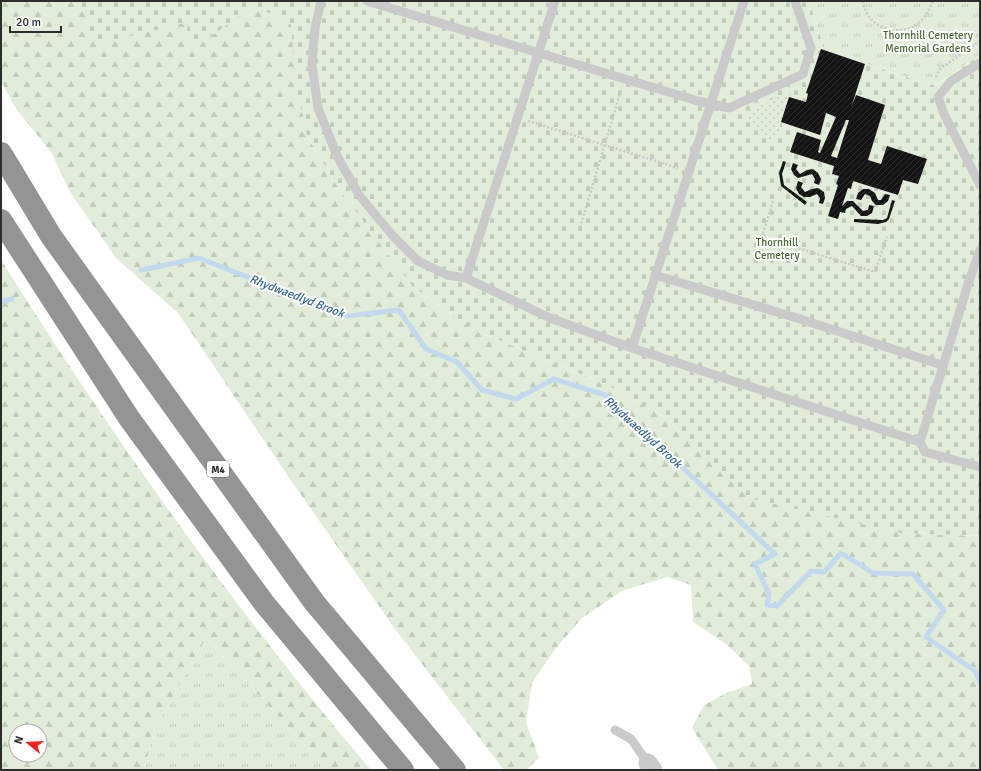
<svg xmlns="http://www.w3.org/2000/svg" width="981" height="771" font-family="Signika,sans-serif">
	<style>
		.grass { fill: url(#grass-tufts) }
		.forest { fill: url(#forest-firs); fill-rule: evenodd }
		.cemetery { fill: url(#cemetery-stones) }
		.garden { fill: url(#garden-dots) }
		.lines { fill: none; stroke-linecap: round; stroke-linejoin: round }
		.stream { stroke: #c3d9ef; stroke-width: 5 }
		.building { fill: url(#building-hatch); fill-rule: evenodd }
		.path { stroke: #cacaca; stroke-width: 2.5; stroke-dasharray: 2 2; stroke-linecap: butt }
		.service { stroke: #cacaca; stroke-width: 9 }
		.minor { stroke: #cacaca; stroke-width: 19 }
		.motorway { stroke: #949494; stroke-width: 22 }
		.labels { text-anchor: middle; stroke-width: 4; stroke-linejoin: round; paint-order: stroke }
		.shield { fill: #fff; stroke: #6c6c6c; stroke-width: 1 }
		.shield-label { font-size: 10px; font-weight: bold; fill: #2d2d2d }
		.park-label { font-size: 11px; fill: #4a6d36; stroke: #fff }
		.water-label { font-size: 12px; font-style: italic; fill: #336697; stroke: #fff }
	</style>
	<defs>
		<pattern id="grass-tufts" width="24" height="20" patternUnits="userSpaceOnUse"><rect width="24" height="20" fill="#e1edd9"/><path d="M3 7l-1-3M5 7V3M7 7l1-3M15 17l-1-3M17 17v-4M19 17l1-3" fill="none" stroke="#c1ccbb"/></pattern>
		<pattern id="forest-firs" width="22" height="20" patternUnits="userSpaceOnUse"><rect width="22" height="20" fill="#e1edd9"/><path d="M5 1l3.5 6h-7zM16 11l3.5 6h-7z" fill="#c1ccbb"/></pattern>
		<pattern id="cemetery-stones" width="16" height="16" patternUnits="userSpaceOnUse"><rect width="16" height="16" fill="#e1edd9"/><path d="M2 7V4a2 2 0 0 1 4 0v3zM10 15v-3a2 2 0 0 1 4 0v3z" fill="#c1ccbb"/></pattern>
		<pattern id="garden-dots" width="8" height="8" patternUnits="userSpaceOnUse"><rect width="8" height="8" fill="#e1edd9"/><path d="M2 2h.1M6 6h.1" fill="none" stroke="#c1ccbb" stroke-width="1.8" stroke-linecap="round"/></pattern>
		<pattern id="building-hatch" width="6" height="6" patternUnits="userSpaceOnUse"><rect width="6" height="6" fill="#141414"/><path d="M-1 1l2-2M0 6l6-6M5 7l2-2" fill="none" stroke="#2e2e2e"/></pattern>
	</defs>
	<rect width="100%" height="100%" fill="#fff"/>
	<path class="grass" d="M 809,1 L 980,1 L 980,55 L 937,84 L 930,85 L 821,49 L 822,41 Z
		M 206,638 L 328,770 L 144,770 L 155,728 Z"/>
	<path class="forest" d="M 1,1 L 100,1 L 226,8 L 297,1 L 307,136 L 339,189 L 412,286 L 472,329 L 607,385 L 662,416 L 699,448 L 902,533 L 980,536 L 980,770 L 718,770 L 692,728 L 704,705 L 726,693 L 752,684 L 749,666 L 726,644 L 693,622 L 691,585 L 667,577 L 622,591 L 582,618 L 556,648 L 532,683 L 526,722 L 539,758 L 526,770 L 504,770 L 395,629 L 292,482 L 178,313 L 116,258 L 70,192 L 51,152 L 17,110 L 1,81 Z
		M 1,260 C 113,438 235,610 371,770 L 328,770 L 206,638 L 155,728 L 144,770 L 1,770 ZM 16,731 L 40,731 L 40,755 L 16,755 Z"/>
	<path class="cemetery" d="M 80,1 L 809,1 L 822,41 L 821,49 L 930,85 L 938,84 L 980,55 L 980,536 L 902,533 L 749,498 L 699,448 L 662,416 L 607,385 L 472,329 L 412,286 L 339,189 L 307,136 L 297,89 L 291,25 L 254,5 L 198,46 L 186,41 L 188,22 L 95,45 Z"/>
	<path class="garden" d="M 788,92 L 791,95 L 781,122 L 777,138 L 773,141 C 760,137 749,125 747,111 Z"/>
	<g class="lines">
		<path class="stream" d="M 141,270 L 199,258 L 347,316 L 399,310 L 426,349 L 457,362 L 482,390 L 516,399 L 554,379 L 605,395 L 775,554 L 755,564 L 769,594 L 767,605 L 777,606 L 811,571 L 824,572 L 841,553 L 873,573 L 913,574 L 944,610 L 926,637 L 975,671 L 980,682
			M 1,302 L 12,299"/>
	</g>
	<path class="building" d="M 821,49 L 865,64 L 851,108 L 856,95 L 885,105 L 868,160 L 881,164 L 887,146 L 927,159 L 918,184 L 903,180 L 898,195 L 853,181 L 851,189 L 848,188 L 842,206 L 847,201 L 853,201 L 863,211 L 868,210 L 869,205 L 874,206 L 872,213 L 867,216 L 861,216 L 852,206 L 846,209 L 845,213 L 840,212 L 838,219 L 828,216 L 838,185 L 836,184 L 839,176 L 832,174 L 834,166 L 790,152 L 797,132 L 821,140 L 818,152 L 820,153 L 836,117 L 826,113 L 820,135 L 781,122 L 789,97 L 806,102 L 808,94 L 806,93 ZM 846,120 L 849,120 L 837,158 L 831,156 Z
		M 783,161 L 786,162 L 782,174 L 784,185 L 807,202 L 805,205 L 781,186 L 779,173 Z
		M 793,163 L 798,165 L 796,169 L 800,174 L 807,170 L 813,169 L 818,173 L 821,179 L 819,185 L 814,183 L 815,179 L 812,174 L 798,178 L 794,175 L 791,169 Z
		M 798,181 L 803,183 L 801,187 L 805,192 L 812,189 L 818,188 L 824,192 L 825,198 L 823,204 L 819,203 L 820,198 L 817,194 L 810,197 L 804,197 L 799,194 L 796,188 Z
		M 863,189 L 869,189 L 875,193 L 878,200 L 881,200 L 885,194 L 890,195 L 888,201 L 883,205 L 876,205 L 872,201 L 870,196 L 865,194 L 861,200 L 856,199 L 858,193 Z
		M 892,200 L 895,201 L 889,219 L 886,222 L 878,224 L 854,222 L 854,219 L 883,220 L 887,218 Z"/>
	<g class="lines">
		<path class="path" d="M 863,1 C 866,29 902,40 922,20 C 927,15 930,7 933,1
			M 936,77 L 940,69 L 980,41
			M 528,121 L 678,168
			M 773,201 L 762,237 L 875,272 L 887,237
			M 579,231 L 621,90"/>
		<path class="service" d="M 321,1 L 315,28 L 312,64 L 318,108 L 337,156 L 359,195 L 393,236 L 418,261 L 447,275 L 466,278 L 550,318 L 632,348 L 920,442 L 925,452 L 980,467
			M 367,1 L 698,101 L 729,108 L 803,74 L 811,48 L 795,1
			M 980,63 L 951,81 L 938,97 L 944,114 L 980,185
			M 655,275 L 800,319 L 942,365
			M 466,278 L 555,1
			M 632,348 L 744,1
			M 920,442 L 967,287 L 980,250
			M 615,730 L 631,739 L 648,763"/>
		<path class="minor" d="M 648,763 L 653,770"/>
		<path class="motorway" d="M 1,153 L 51,236 L 314,602 L 455,770
			M 1,220 L 129,418 L 264,603 L 403,770"/>
	</g>
	<g class="labels">
		<rect class="shield" x="207" y="461" width="22" height="16" rx="3"/>
		<g class="shield-label">
			<text x="218" y="473">M4</text>
		</g>
		<g class="park-label">
			<text x="928" y="39">Thornhill Cemetery<tspan x="928" dy="13">Memorial Gardens</tspan></text>
			<text x="777" y="246">Thornhill<tspan x="777" dy="13">Cemetery</tspan></text>
		</g>
		<g class="water-label">
			<text transform="translate(297 296) rotate(21)" y="4">Rhydwaedlyd Brook</text>
			<text transform="translate(643 432) rotate(42)" y="4">Rhydwaedlyd Brook</text>
		</g>
	</g>
	<rect width="981" height="771" fill="none" stroke="#2d2d2d" stroke-width="4"/>
	<g transform="translate(28 743) rotate(288)"><circle r="19" fill="#ffffff" stroke="#ababab"/>
	<path d="M0-3L7 15L0 10L-7 15Z" fill="#f7221d"/>
	<text y="-6" font-size="11" font-weight="bold" text-anchor="middle" fill="#2d2d2d">N</text>
	</g>
	<path d="M10 26v6h51v-6" fill="none" stroke="#2d2d2d" stroke-width="2"/>
	<text x="16" y="26" font-size="12" fill="#2d2d2d" stroke="#ffffff" stroke-width="3" paint-order="stroke">20 m</text>
</svg>
